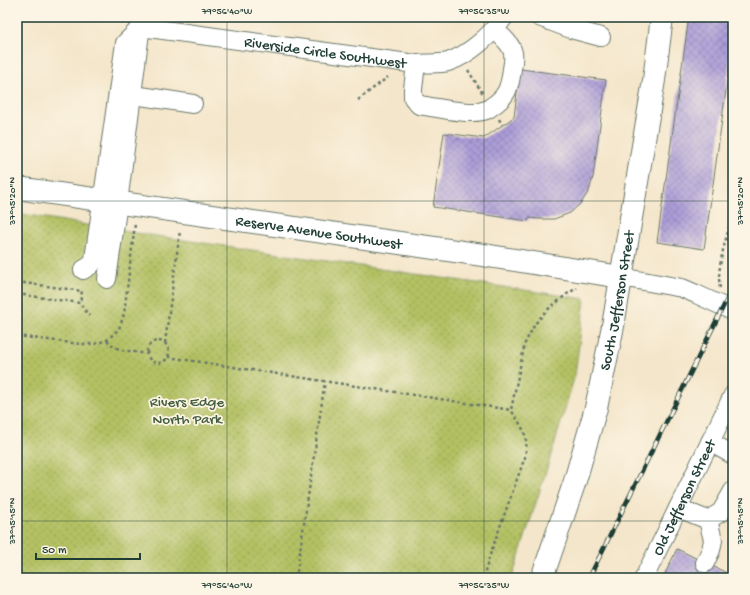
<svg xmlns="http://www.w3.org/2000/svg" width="750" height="595" font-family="'Gochi Hand',sans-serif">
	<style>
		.park { fill: url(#park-dots); stroke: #697f4c }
		.building { fill: url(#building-cross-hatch) }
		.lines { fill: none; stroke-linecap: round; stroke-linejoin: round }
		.minor-casing { stroke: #6a7869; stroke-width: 20 }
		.major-casing { stroke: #6a7869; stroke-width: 24 }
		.path { stroke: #6a7869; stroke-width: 2.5; stroke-dasharray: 3 3; stroke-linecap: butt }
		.minor { stroke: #fff; stroke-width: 18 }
		.major { stroke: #fff; stroke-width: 22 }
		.rail-casing { stroke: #1f3d34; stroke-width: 4.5 }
		.rail { stroke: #fcf5e5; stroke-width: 3; stroke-dasharray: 9; stroke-linecap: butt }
		.ticks { fill: none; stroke: #1f3d34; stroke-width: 1; stroke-opacity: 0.45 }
		.labels { text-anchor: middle; stroke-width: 3.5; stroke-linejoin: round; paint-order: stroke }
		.street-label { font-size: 15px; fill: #1f3d34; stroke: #fcf5e5 }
		.park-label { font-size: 15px; fill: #445e40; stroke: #fcf5e5 }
		.neatline { fill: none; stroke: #1f3d34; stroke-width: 1.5 }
		.ticks-label { font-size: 10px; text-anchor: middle; fill: #1f3d34 }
	</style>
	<defs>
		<pattern id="park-dots" width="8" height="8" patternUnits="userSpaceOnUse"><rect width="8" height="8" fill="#b3c164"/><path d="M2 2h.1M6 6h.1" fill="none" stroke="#919e53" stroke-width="1.8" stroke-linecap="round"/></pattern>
		<pattern id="building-cross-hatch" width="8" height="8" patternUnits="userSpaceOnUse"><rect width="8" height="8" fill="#ac9dd8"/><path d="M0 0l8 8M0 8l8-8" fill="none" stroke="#8b81b0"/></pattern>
	</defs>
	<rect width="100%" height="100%" fill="#fcf5e5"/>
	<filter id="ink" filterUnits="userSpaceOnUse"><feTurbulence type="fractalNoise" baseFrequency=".025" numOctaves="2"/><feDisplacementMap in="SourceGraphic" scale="8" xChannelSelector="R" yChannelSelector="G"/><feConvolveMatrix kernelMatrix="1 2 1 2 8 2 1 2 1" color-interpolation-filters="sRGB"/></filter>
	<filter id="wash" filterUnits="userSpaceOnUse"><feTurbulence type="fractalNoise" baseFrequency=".012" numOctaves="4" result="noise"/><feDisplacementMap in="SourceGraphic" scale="16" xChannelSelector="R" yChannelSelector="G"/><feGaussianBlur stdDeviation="0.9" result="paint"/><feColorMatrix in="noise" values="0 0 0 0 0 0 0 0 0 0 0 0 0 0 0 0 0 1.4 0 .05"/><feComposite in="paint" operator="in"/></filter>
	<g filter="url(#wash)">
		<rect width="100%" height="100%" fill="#f4e6cb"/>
		<path class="park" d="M 17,213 L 116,230 L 585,299 L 575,375 L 554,446 L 512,578 L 17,578 Z"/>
		<g id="blocks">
			<path class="building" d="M 618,17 L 638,17 L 637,20 L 618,18 Z
				M 689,17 L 733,17 L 733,40 L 704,249 L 657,242 Z
				M 520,69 L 606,80 L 593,177 L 589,191 L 581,203 L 570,213 L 554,219 L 539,219 L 529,218 L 528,221 L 433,207 L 444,133 L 484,138 L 514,117 Z
				M 677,549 L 733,576 L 733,578 L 663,578 Z"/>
		</g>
	</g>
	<g filter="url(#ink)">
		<use href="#blocks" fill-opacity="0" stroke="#6a7869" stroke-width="1"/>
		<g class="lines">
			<g class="minor-casing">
				<g id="minor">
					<path d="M 539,17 L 571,29 L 601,37"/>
					<path id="s1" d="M 141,27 L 416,64 C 425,63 440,64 448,62 C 469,55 492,34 504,17"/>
					<path d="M 416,64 L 413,89 L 413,98 L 419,105 C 434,107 472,116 486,110 C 488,110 489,108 491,107 C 507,97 510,87 512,69 C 513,64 514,58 513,53 C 511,43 501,36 494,29"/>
					<path d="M 121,93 L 193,104"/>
					<path d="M 83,270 L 91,265 L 94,259 L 125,43 L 141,27"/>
					<path d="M 621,277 L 682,288 L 696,294 L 733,311"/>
					<path d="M 107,279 L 118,203 L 142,17"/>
					<path d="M 710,442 L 733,455"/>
					<path d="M 678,508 L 708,520 L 713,540 L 711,550 L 705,563"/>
					<path d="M 708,520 L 721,512 L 733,491"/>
					<path id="s2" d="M 644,578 L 733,395"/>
				</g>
			</g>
			<g class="major-casing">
				<g id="major">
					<path id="s3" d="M 17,188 L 483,255 L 621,277"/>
					<path id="s4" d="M 542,578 L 575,481 L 596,408 L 613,326 L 654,80 L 662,17"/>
				</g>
			</g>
			<path class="path" d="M 468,70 L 483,94
				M 358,100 L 388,77
				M 499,119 L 502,125
				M 732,182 L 733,186
				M 17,282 L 82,291 L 80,303
				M 720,288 C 716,268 727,235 733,215
				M 17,294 L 80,303 L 89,316
				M 17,336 L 80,344 L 95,344 L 107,340 L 119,329 L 124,314 L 135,224
				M 107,340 L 114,347 L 122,350 L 147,354
				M147 352a11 11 0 1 1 22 0a11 11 0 1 1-22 0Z
				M 165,343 L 180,231
				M 168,357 L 511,410
				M 296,578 L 325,381
				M 483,578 L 491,552 L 525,457 C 529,435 523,428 511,410 L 525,343 L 535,324 L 546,311 L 567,294 L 577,288"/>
			<use href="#minor" class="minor"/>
			<use href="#major" class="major"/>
			<g class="rail-casing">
				<path id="rail" d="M 589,578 L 733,287"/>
			</g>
			<use href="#rail" class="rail"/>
		</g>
	</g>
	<path class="ticks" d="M 227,17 L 227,578M 484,17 L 484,578M 17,201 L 733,201M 17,521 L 733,521"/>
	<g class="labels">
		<g class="street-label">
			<text dy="5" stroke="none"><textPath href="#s1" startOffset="186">Riverside Circle Southwest</textPath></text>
			<text dy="5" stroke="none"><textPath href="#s3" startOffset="305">Reserve Avenue Southwest</textPath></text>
			<text dy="5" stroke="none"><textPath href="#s4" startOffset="288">South Jefferson Street</textPath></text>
			<text dy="5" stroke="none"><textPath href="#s2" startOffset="90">Old Jefferson Street</textPath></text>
		</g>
		<g class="park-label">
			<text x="187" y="406">Rivers Edge<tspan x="187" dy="17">North Park</tspan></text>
		</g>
	</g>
	<rect width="750" height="595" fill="none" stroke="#fcf5e5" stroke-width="44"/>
	<path d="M36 553v6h104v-6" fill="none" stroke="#1f3d34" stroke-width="2"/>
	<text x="42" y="553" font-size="12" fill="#1f3d34" stroke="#fcf5e5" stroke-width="3" paint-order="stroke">50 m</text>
	<rect x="22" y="22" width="706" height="551" class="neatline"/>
	<g class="ticks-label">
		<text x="227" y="14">79°56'40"W</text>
		<text x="484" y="14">79°56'35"W</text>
		<text transform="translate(11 201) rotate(-90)" y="4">37°15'20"N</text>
		<text transform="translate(739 201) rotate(-90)" y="4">37°15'20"N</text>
		<text transform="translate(11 521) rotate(-90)" y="4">37°15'15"N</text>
		<text transform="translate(739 521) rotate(-90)" y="4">37°15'15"N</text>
		<text x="227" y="588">79°56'40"W</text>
		<text x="484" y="588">79°56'35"W</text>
	</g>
</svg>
